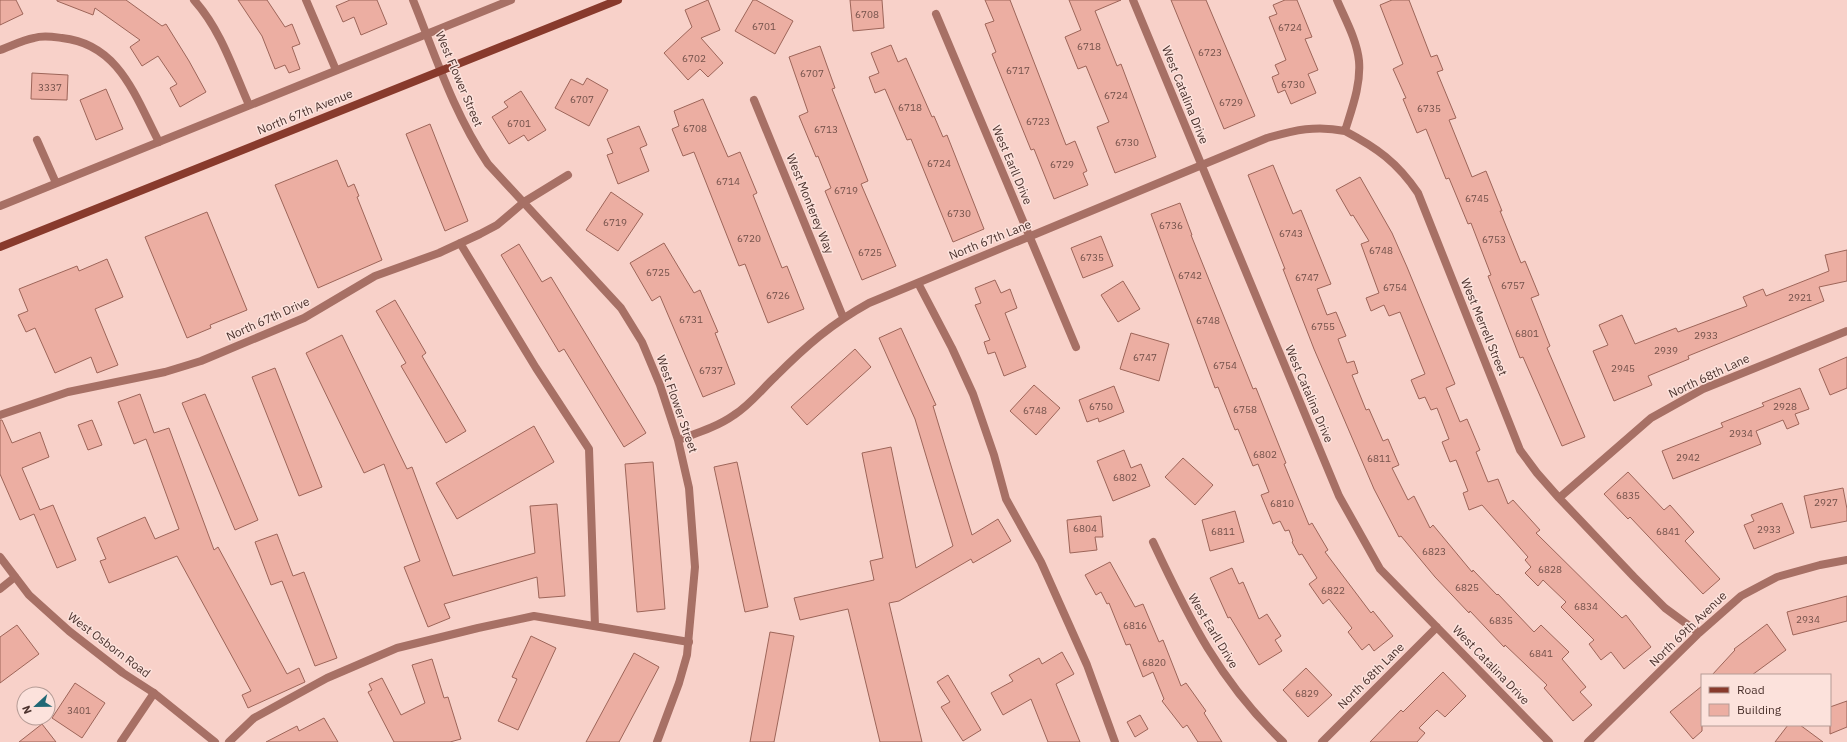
<svg xmlns="http://www.w3.org/2000/svg" width="1847" height="742" font-family="'IBM Plex Sans',sans-serif">
	<style>
		.building { fill: #ecaea2; stroke: #9d6559 }
		.lines { fill: none; stroke-linecap: round; stroke-linejoin: round }
		.service { stroke: #a77065; stroke-width: 8 }
		.minor { stroke: #a77065; stroke-width: 8 }
		.tertiary { stroke: #a77065; stroke-width: 8 }
		.secondary { stroke: #883a2c; stroke-width: 8 }
		.labels { text-anchor: middle; stroke-width: 3; stroke-linejoin: round; paint-order: stroke }
		.number-label { font-size: 10px; fill: #73514a }
		.street-label { font-size: 12px; fill: #4b322d; stroke: #fce2dc }
	</style>
	<rect width="100%" height="100%" fill="#f8d1c9"/>
	<path class="building" d="M 0,0 L 16,0 L 23,14 L 0,25 Z
		M 57,0 L 126,0 L 162,26 L 166,24 L 189,61 L 206,92 L 180,107 L 170,88 L 177,84 L 158,56 L 142,66 L 130,47 L 140,40 L 95,8 L 93,15 L 57,1 Z
		M 238,0 L 267,0 L 285,27 L 292,24 L 300,44 L 292,47 L 300,69 L 289,73 L 285,65 L 275,69 L 262,36 Z
		M 350,0 L 377,0 L 387,24 L 361,35 L 354,17 L 343,22 L 336,6 Z
		M 708,0 L 720,30 L 701,38 L 723,63 L 708,77 L 700,69 L 688,80 L 664,53 L 692,27 L 685,10 Z
		M 753,0 L 756,0 L 793,21 L 775,54 L 735,31 Z
		M 850,0 L 882,0 L 884,28 L 853,31 Z
		M 985,0 L 1010,0 L 1066,145 L 1075,141 L 1087,171 L 1083,173 L 1088,185 L 1054,199 L 1034,149 L 1031,150 L 992,54 L 996,52 L 985,24 L 994,21 Z
		M 1069,0 L 1121,0 L 1095,11 L 1117,66 L 1121,64 L 1156,157 L 1115,173 L 1097,127 L 1109,122 L 1086,66 L 1078,69 L 1065,37 L 1081,30 Z
		M 1171,0 L 1206,0 L 1255,116 L 1224,129 Z
		M 1285,0 L 1297,0 L 1312,37 L 1305,39 L 1318,70 L 1308,74 L 1316,93 L 1291,104 L 1285,90 L 1278,93 L 1272,77 L 1279,74 L 1275,65 L 1286,60 L 1269,17 L 1277,14 L 1273,5 Z
		M 1392,0 L 1409,0 L 1431,57 L 1437,55 L 1443,70 L 1437,72 L 1456,118 L 1449,120 L 1472,177 L 1486,171 L 1502,211 L 1500,211 L 1521,263 L 1525,261 L 1539,295 L 1531,298 L 1550,346 L 1547,348 L 1585,437 L 1562,446 L 1523,357 L 1520,358 L 1488,276 L 1491,275 L 1471,223 L 1468,224 L 1449,178 L 1446,179 L 1426,129 L 1417,133 L 1403,99 L 1406,98 L 1393,69 L 1403,64 L 1380,5 Z
		M 891,45 L 898,62 L 906,58 L 932,117 L 934,116 L 943,137 L 947,135 L 984,229 L 953,242 L 911,139 L 907,140 L 885,89 L 875,93 L 869,77 L 879,73 L 871,53 Z
		M 820,46 L 835,88 L 832,89 L 868,181 L 861,184 L 896,266 L 862,280 L 825,191 L 831,188 L 818,156 L 816,157 L 799,116 L 808,112 L 789,57 Z
		M 32,73 L 68,75 L 67,100 L 31,99 Z
		M 587,78 L 608,90 L 589,126 L 555,108 L 571,79 L 583,85 Z
		M 106,89 L 123,129 L 96,140 L 80,100 Z
		M 521,91 L 546,130 L 528,141 L 524,135 L 509,144 L 492,117 L 508,107 L 504,102 Z
		M 703,99 L 728,157 L 740,152 L 757,193 L 753,195 L 782,268 L 787,266 L 804,309 L 768,323 L 745,264 L 739,266 L 694,152 L 683,156 L 672,129 L 679,126 L 674,111 Z
		M 430,124 L 468,221 L 445,231 L 406,134 Z
		M 639,126 L 647,145 L 640,148 L 649,171 L 618,184 L 607,155 L 613,153 L 607,139 Z
		M 337,160 L 348,187 L 354,184 L 359,196 L 357,197 L 382,260 L 318,288 L 275,185 Z
		M 1273,165 L 1293,214 L 1301,210 L 1331,284 L 1317,289 L 1327,315 L 1336,312 L 1346,336 L 1338,339 L 1347,363 L 1354,361 L 1358,373 L 1352,375 L 1366,410 L 1369,409 L 1383,441 L 1388,439 L 1399,465 L 1392,468 L 1408,500 L 1414,496 L 1430,528 L 1433,525 L 1472,572 L 1473,570 L 1497,595 L 1498,594 L 1534,632 L 1541,625 L 1569,652 L 1562,659 L 1586,687 L 1580,692 L 1592,705 L 1573,721 L 1544,688 L 1547,685 L 1505,645 L 1504,647 L 1470,611 L 1469,613 L 1435,577 L 1401,536 L 1399,537 L 1374,489 L 1314,349 L 1283,269 L 1285,269 L 1248,175 Z
		M 1360,177 L 1392,233 L 1407,267 L 1455,384 L 1446,388 L 1460,422 L 1467,419 L 1480,450 L 1476,452 L 1488,482 L 1498,479 L 1508,504 L 1513,500 L 1540,530 L 1536,533 L 1622,618 L 1626,615 L 1651,647 L 1624,669 L 1611,652 L 1601,660 L 1589,644 L 1594,640 L 1561,607 L 1566,602 L 1543,580 L 1538,586 L 1525,573 L 1531,567 L 1525,560 L 1528,557 L 1482,505 L 1469,510 L 1463,493 L 1468,491 L 1456,460 L 1450,462 L 1442,442 L 1449,439 L 1437,408 L 1431,410 L 1425,397 L 1419,399 L 1411,380 L 1425,374 L 1400,312 L 1389,316 L 1384,305 L 1371,311 L 1366,298 L 1379,293 L 1361,244 L 1369,241 L 1353,215 L 1351,216 L 1336,190 Z
		M 611,192 L 643,214 L 618,251 L 586,230 Z
		M 1180,203 L 1192,235 L 1191,235 L 1253,389 L 1256,388 L 1286,463 L 1284,464 L 1309,525 L 1312,523 L 1328,550 L 1325,552 L 1371,613 L 1373,611 L 1393,636 L 1374,651 L 1369,644 L 1362,650 L 1348,632 L 1352,628 L 1329,599 L 1323,604 L 1309,584 L 1317,578 L 1302,554 L 1299,555 L 1292,542 L 1293,541 L 1289,530 L 1285,531 L 1280,521 L 1273,524 L 1261,495 L 1269,492 L 1258,464 L 1253,466 L 1238,429 L 1235,430 L 1218,387 L 1215,388 L 1151,214 Z
		M 207,212 L 247,310 L 210,325 L 211,328 L 187,338 L 145,237 Z
		M 1101,236 L 1113,266 L 1083,278 L 1071,248 Z
		M 664,243 L 694,293 L 700,290 L 718,332 L 715,333 L 735,384 L 703,397 L 660,296 L 652,301 L 630,263 Z
		M 519,244 L 542,282 L 551,277 L 646,433 L 624,447 L 564,349 L 559,352 L 501,255 Z
		M 1847,250 L 1847,281 L 1819,287 L 1824,301 L 1688,356 L 1689,359 L 1648,376 L 1652,385 L 1614,401 L 1593,351 L 1608,345 L 1599,325 L 1622,315 L 1635,344 L 1676,328 L 1678,332 L 1747,306 L 1743,297 L 1763,289 L 1766,296 L 1829,271 L 1825,255 Z
		M 107,259 L 123,297 L 95,309 L 118,365 L 97,373 L 91,357 L 55,373 L 35,328 L 26,332 L 18,315 L 28,311 L 19,289 L 77,266 L 79,271 Z
		M 995,280 L 1001,293 L 1010,289 L 1017,308 L 1005,313 L 1026,367 L 1004,376 L 995,352 L 988,354 L 984,342 L 990,340 L 975,305 L 981,303 L 975,288 Z
		M 1123,281 L 1140,309 L 1118,322 L 1101,295 Z
		M 395,300 L 426,353 L 422,356 L 466,431 L 446,443 L 401,366 L 406,363 L 376,311 Z
		M 901,328 L 936,405 L 933,406 L 972,535 L 998,519 L 1011,541 L 973,563 L 971,559 L 899,601 L 889,603 L 922,742 L 880,742 L 848,609 L 800,620 L 794,598 L 874,580 L 870,561 L 883,558 L 862,453 L 891,447 L 916,568 L 953,546 L 915,419 L 879,338 Z
		M 1131,333 L 1169,344 L 1159,381 L 1120,369 Z
		M 342,335 L 407,469 L 412,467 L 453,576 L 535,553 L 530,506 L 557,504 L 565,596 L 539,598 L 537,577 L 444,604 L 450,618 L 428,627 L 404,567 L 420,561 L 384,464 L 364,473 L 306,353 Z
		M 855,349 L 871,367 L 807,425 L 791,407 Z
		M 1847,357 L 1847,388 L 1830,395 L 1819,369 Z
		M 275,368 L 322,487 L 299,496 L 252,377 Z
		M 1034,385 L 1060,408 L 1036,435 L 1010,411 Z
		M 1114,386 L 1124,412 L 1099,422 L 1098,418 L 1087,422 L 1079,400 Z
		M 1800,388 L 1809,409 L 1795,414 L 1799,424 L 1787,429 L 1783,420 L 1756,431 L 1761,444 L 1673,479 L 1662,451 L 1723,427 L 1721,423 L 1764,406 L 1762,403 Z
		M 140,394 L 154,433 L 169,428 L 214,550 L 218,547 L 287,674 L 299,668 L 305,682 L 248,708 L 242,695 L 251,691 L 177,556 L 109,583 L 100,561 L 106,559 L 97,538 L 145,517 L 155,539 L 179,529 L 146,439 L 134,444 L 118,402 Z
		M 205,394 L 258,520 L 235,530 L 182,403 Z
		M 0,420 L 2,420 L 12,443 L 40,432 L 49,457 L 22,468 L 40,510 L 53,505 L 76,560 L 57,568 L 34,514 L 20,520 L 0,474 Z
		M 92,420 L 102,445 L 88,450 L 78,425 Z
		M 534,426 L 554,462 L 457,519 L 436,483 Z
		M 1124,450 L 1131,468 L 1141,464 L 1150,486 L 1113,501 L 1097,461 Z
		M 1183,458 L 1213,485 L 1195,505 L 1165,477 Z
		M 653,462 L 665,609 L 637,612 L 625,464 Z
		M 737,462 L 768,607 L 745,612 L 714,467 Z
		M 1628,472 L 1664,510 L 1670,505 L 1694,532 L 1685,541 L 1720,579 L 1703,594 L 1630,517 L 1628,519 L 1604,494 Z
		M 1843,488 L 1847,509 L 1847,521 L 1811,528 L 1804,496 Z
		M 1782,503 L 1794,533 L 1754,549 L 1744,525 L 1754,521 L 1751,515 Z
		M 1235,511 L 1244,542 L 1210,551 L 1202,520 Z
		M 1101,516 L 1103,537 L 1095,537 L 1097,550 L 1070,553 L 1067,520 Z
		M 277,534 L 293,576 L 304,572 L 337,658 L 315,666 L 282,581 L 271,585 L 255,542 Z
		M 1110,562 L 1135,607 L 1143,604 L 1159,642 L 1163,640 L 1181,686 L 1186,683 L 1206,711 L 1204,713 L 1222,742 L 1198,742 L 1187,725 L 1183,728 L 1162,701 L 1164,699 L 1153,672 L 1143,677 L 1130,644 L 1126,645 L 1109,603 L 1107,604 L 1101,592 L 1096,595 L 1085,575 Z
		M 1232,568 L 1239,584 L 1243,582 L 1259,619 L 1267,614 L 1281,636 L 1275,640 L 1282,651 L 1259,665 L 1230,617 L 1228,618 L 1210,578 Z
		M 1847,596 L 1847,621 L 1793,635 L 1787,612 Z
		M 1767,624 L 1786,650 L 1752,675 L 1712,675 L 1735,650 L 1734,649 Z
		M 17,625 L 39,654 L 0,683 L 0,637 Z
		M 770,632 L 794,636 L 774,742 L 750,742 Z
		M 531,636 L 556,648 L 518,730 L 498,721 L 517,679 L 512,677 Z
		M 1062,652 L 1074,674 L 1056,684 L 1080,742 L 1048,742 L 1031,699 L 1003,715 L 991,693 L 1013,681 L 1009,675 L 1039,658 L 1042,664 Z
		M 634,653 L 659,667 L 619,742 L 586,742 Z
		M 432,659 L 444,698 L 448,697 L 461,739 L 450,742 L 394,742 L 368,692 L 372,690 L 369,684 L 382,678 L 401,715 L 425,703 L 412,665 Z
		M 1306,668 L 1332,695 L 1308,717 L 1283,690 Z
		M 1443,672 L 1466,696 L 1445,717 L 1437,710 L 1419,728 L 1425,733 L 1417,742 L 1370,742 L 1401,710 L 1403,712 Z
		M 948,675 L 981,730 L 963,741 L 941,707 L 950,702 L 937,682 Z
		M 75,683 L 105,703 L 82,738 L 52,718 Z
		M 1702,686 L 1702,731 L 1693,739 L 1670,712 Z
		M 1847,701 L 1847,727 L 1830,734 L 1830,707 Z
		M 1140,715 L 1148,729 L 1135,737 L 1127,722 Z
		M 324,718 L 338,742 L 266,742 L 297,726 L 299,731 Z
		M 42,724 L 56,742 L 19,742 Z
		M 1788,725 L 1800,725 L 1823,742 L 1775,742 Z"/>
	<g class="lines">
		<path class="service" d="M 306,0 L 336,70
			M 0,50 C 11,46 23,40 34,38 C 43,35 54,37 62,38 C 119,44 135,96 159,142
			M 460,243 L 536,368 L 589,449 L 595,626
			M 918,283 L 952,348 L 973,394 L 994,455 L 1006,499 L 1041,562 L 1087,665 L 1115,742
			M 0,415 L 68,392 L 165,372 L 201,361 L 304,318 L 375,276 L 439,253 L 480,234 L 497,225 L 524,202
			M 229,742 L 254,718 L 327,678 L 397,648 L 478,628 L 534,616 L 689,642"/>
		<path class="minor" d="M 194,0 C 221,30 233,69 249,105
			M 413,0 C 436,57 453,112 488,164 L 621,308 L 642,342 L 660,385 L 678,440 L 689,488 L 695,567 L 687,655 L 679,683 L 657,742
			M 1133,0 L 1339,496 L 1380,569 L 1549,742
			M 1337,0 C 1345,19 1357,40 1359,61 C 1361,85 1352,108 1345,131 C 1377,148 1397,162 1418,193 L 1520,450 L 1537,473 L 1559,498 L 1634,577 L 1665,608 L 1699,633
			M 936,14 L 1076,347
			M 754,100 L 843,317
			M 37,140 L 56,183
			M 524,202 L 568,175
			M 0,206 L 511,0
			M 678,440 C 697,433 717,427 734,415 C 750,405 762,389 776,376 C 806,346 831,324 869,303 L 1267,138 C 1295,130 1316,125 1345,131
			M 1559,498 L 1651,418 L 1703,389 L 1847,331
			M 1153,542 C 1189,619 1220,682 1283,742
			M 0,589 L 15,577
			M 121,742 L 154,693
			M 1322,742 L 1437,627
			M 1588,742 L 1699,633 L 1741,596 L 1777,577 L 1820,565 L 1847,560"/>
		<path class="tertiary" d="M 0,557 L 29,595 L 69,631 L 123,673 L 154,693 L 215,742"/>
		<path class="secondary" d="M 0,247 L 618,0"/>
	</g>
	<g class="labels">
		<g class="number-label">
			<text x="867" y="18">6708</text>
			<text x="764" y="30">6701</text>
			<text x="1290" y="31">6724</text>
			<text x="1089" y="50">6718</text>
			<text x="1210" y="56">6723</text>
			<text x="694" y="62">6702</text>
			<text x="1018" y="74">6717</text>
			<text x="812" y="77">6707</text>
			<text x="1293" y="88">6730</text>
			<text x="50" y="91">3337</text>
			<text x="1116" y="99">6724</text>
			<text x="582" y="103">6707</text>
			<text x="1231" y="106">6729</text>
			<text x="910" y="111">6718</text>
			<text x="1429" y="112">6735</text>
			<text x="1038" y="125">6723</text>
			<text x="519" y="127">6701</text>
			<text x="695" y="132">6708</text>
			<text x="826" y="133">6713</text>
			<text x="1127" y="146">6730</text>
			<text x="939" y="167">6724</text>
			<text x="1062" y="168">6729</text>
			<text x="728" y="185">6714</text>
			<text x="846" y="194">6719</text>
			<text x="1477" y="202">6745</text>
			<text x="959" y="217">6730</text>
			<text x="615" y="226">6719</text>
			<text x="1171" y="229">6736</text>
			<text x="1291" y="237">6743</text>
			<text x="749" y="242">6720</text>
			<text x="1494" y="243">6753</text>
			<text x="1381" y="254">6748</text>
			<text x="870" y="256">6725</text>
			<text x="1092" y="261">6735</text>
			<text x="658" y="276">6725</text>
			<text x="1190" y="279">6742</text>
			<text x="1307" y="281">6747</text>
			<text x="1513" y="289">6757</text>
			<text x="1395" y="291">6754</text>
			<text x="778" y="299">6726</text>
			<text x="1800" y="301">2921</text>
			<text x="691" y="323">6731</text>
			<text x="1208" y="324">6748</text>
			<text x="1323" y="330">6755</text>
			<text x="1527" y="337">6801</text>
			<text x="1706" y="339">2933</text>
			<text x="1666" y="354">2939</text>
			<text x="1145" y="361">6747</text>
			<text x="1225" y="369">6754</text>
			<text x="1623" y="372">2945</text>
			<text x="711" y="374">6737</text>
			<text x="1101" y="410">6750</text>
			<text x="1785" y="410">2928</text>
			<text x="1245" y="413">6758</text>
			<text x="1035" y="414">6748</text>
			<text x="1741" y="437">2934</text>
			<text x="1265" y="458">6802</text>
			<text x="1688" y="461">2942</text>
			<text x="1379" y="462">6811</text>
			<text x="1125" y="481">6802</text>
			<text x="1628" y="499">6835</text>
			<text x="1826" y="506">2927</text>
			<text x="1282" y="507">6810</text>
			<text x="1085" y="532">6804</text>
			<text x="1769" y="533">2933</text>
			<text x="1223" y="535">6811</text>
			<text x="1668" y="535">6841</text>
			<text x="1434" y="555">6823</text>
			<text x="1550" y="573">6828</text>
			<text x="1467" y="591">6825</text>
			<text x="1333" y="594">6822</text>
			<text x="1586" y="610">6834</text>
			<text x="1808" y="623">2934</text>
			<text x="1501" y="624">6835</text>
			<text x="1135" y="629">6816</text>
			<text x="1541" y="657">6841</text>
			<text x="1154" y="666">6820</text>
			<text x="1307" y="697">6829</text>
			<text x="79" y="714">3401</text>
		</g>
		<g class="street-label">
			<text transform="translate(459 79) rotate(67)" y="4">West Flower Street</text>
			<text transform="translate(1185 95) rotate(68)" y="4">West Catalina Drive</text>
			<text transform="translate(305 112) rotate(-22)" y="4">North 67th Avenue</text>
			<text transform="translate(1012 165) rotate(67)" y="4">West Earll Drive</text>
			<text transform="translate(810 204) rotate(68)" y="4">West Monterey Way</text>
			<text transform="translate(990 240) rotate(-22)" y="4">North 67th Lane</text>
			<text transform="translate(268 319) rotate(-24)" y="4">North 67th Drive</text>
			<text transform="translate(1484 327) rotate(68)" y="4">West Merrell Street</text>
			<text transform="translate(1709 376) rotate(-25)" y="4">North 68th Lane</text>
			<text transform="translate(1309 394) rotate(67)" y="4">West Catalina Drive</text>
			<text transform="translate(677 404) rotate(71)" y="4">West Flower Street</text>
			<text transform="translate(1688 629) rotate(-44)" y="4">North 69th Avenue</text>
			<text transform="translate(1213 631) rotate(59)" y="4">West Earll Drive</text>
			<text transform="translate(109 645) rotate(37)" y="4">West Osborn Road</text>
			<text transform="translate(1491 665) rotate(46)" y="4">West Catalina Drive</text>
			<text transform="translate(1371 676) rotate(-45)" y="4">North 68th Lane</text>
		</g>
	</g>
	<rect x="1701" y="674" width="130" height="52" fill="#fce2dc" stroke="#b59c96"/>
	<rect x="1709" y="687" width="20" height="6" fill="#883a2c" stroke="#b59c96"/>
	<text x="1737" y="694" font-size="12" fill="#4b322d">Road</text>
	<rect x="1709" y="704" width="20" height="12" fill="#ecaea2" stroke="#b59c96"/>
	<text x="1737" y="714" font-size="12" fill="#4b322d">Building</text>
	<g transform="translate(36 706) rotate(248)"><circle r="19" fill="#fce2dc" stroke="#b59c96"/>
	<path d="M0-3L7 15L0 10L-7 15Z" fill="#206875"/>
	<text y="-6" font-size="11" font-weight="bold" text-anchor="middle" fill="#4b322d">N</text>
	</g>
</svg>
